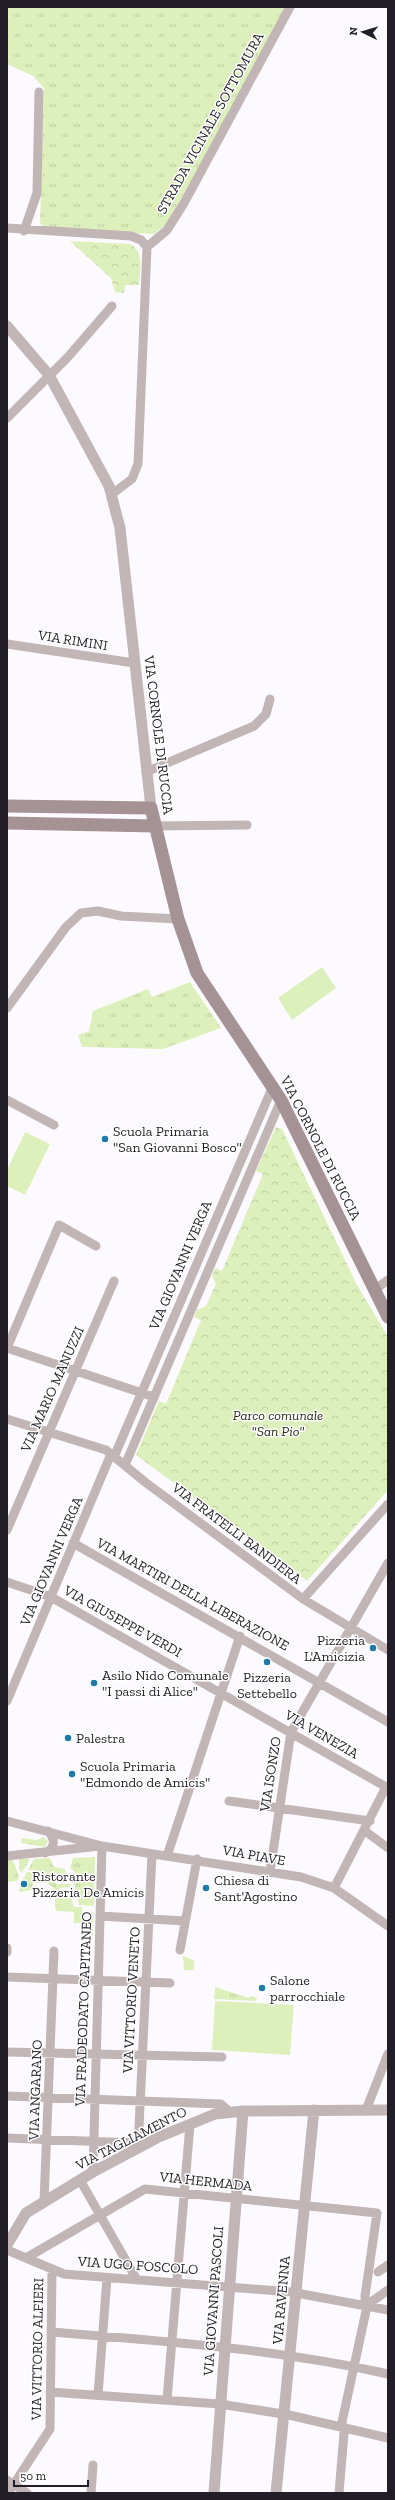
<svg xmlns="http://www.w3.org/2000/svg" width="395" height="2500" font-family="'Zilla Slab',serif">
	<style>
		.grass { fill: url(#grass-tufts) }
		.park { fill: url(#park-crowns) }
		.garden { fill: #ddf0bb }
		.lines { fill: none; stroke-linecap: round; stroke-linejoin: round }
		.minor { stroke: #c2b5b6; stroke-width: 9 }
		.tertiary { stroke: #c2b5b6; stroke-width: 11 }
		.secondary { stroke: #a59295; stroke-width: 13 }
		.poi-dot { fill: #1e7aa8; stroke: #fff; stroke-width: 1.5 }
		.labels { text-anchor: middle; stroke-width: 3; stroke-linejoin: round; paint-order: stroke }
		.street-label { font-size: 14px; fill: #211e27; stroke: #fff }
		.poi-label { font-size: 14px; fill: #211e27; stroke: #fff; text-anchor: start }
		.park-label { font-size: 14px; font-style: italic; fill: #252e10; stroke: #fff }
	</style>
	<defs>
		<pattern id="grass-tufts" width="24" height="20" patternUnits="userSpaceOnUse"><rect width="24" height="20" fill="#ddf0bb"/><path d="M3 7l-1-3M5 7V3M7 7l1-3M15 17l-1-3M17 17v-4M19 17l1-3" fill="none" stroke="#bdcda1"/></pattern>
		<pattern id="park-crowns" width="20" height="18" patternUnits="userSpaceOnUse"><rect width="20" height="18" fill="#ddf0bb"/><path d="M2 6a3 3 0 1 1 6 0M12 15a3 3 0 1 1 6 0" fill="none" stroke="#bdcda1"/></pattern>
	</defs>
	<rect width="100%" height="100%" fill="#fcfaff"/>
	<path class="grass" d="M 7,7 L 286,7 L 235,105 L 166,224 L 154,234 L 54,230 L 40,224 L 44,88 L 33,76 L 7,64 Z
		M 190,982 L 221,1028 L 163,1049 L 82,1047 L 78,1035 L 89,1031 L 93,1011 L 148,989 L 152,997 Z
		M 43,1837 L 48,1841 L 45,1847 L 21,1843 L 22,1838 L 37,1840 Z
		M 95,1857 L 94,1906 L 79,1905 L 73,1878 L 75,1872 L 70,1868 L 73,1858 Z
		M 50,1858 L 54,1867 L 65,1869 L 66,1877 L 56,1879 L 56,1884 L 71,1884 L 70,1887 L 59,1888 L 59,1892 L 71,1898 L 74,1907 L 82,1907 L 83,1923 L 74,1923 L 74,1912 L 56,1911 L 54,1888 L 47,1883 L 33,1883 L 32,1890 L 19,1892 L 21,1882 L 27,1872 L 33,1872 L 33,1870 L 28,1870 L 34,1859 Z
		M 19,1859 L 30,1859 L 22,1873 L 19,1869 Z
		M 7,1860 L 13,1860 L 19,1877 L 17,1881 L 7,1882 Z
		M 90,1912 L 94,1912 L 92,1941 L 90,1941 L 91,1924 L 87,1923 Z
		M 183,1956 L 194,1960 L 194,1970 L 184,1970 Z
		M 215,1987 L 249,1998 L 250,1996 L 257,1998 L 256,2001 L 214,1999 Z"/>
	<path class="park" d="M 70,241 L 130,244 C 145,251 140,271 139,285 L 125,285 L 124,293 L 115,292 L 111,278 Z
		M 276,1127 L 282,1129 L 357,1285 L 388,1337 L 388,1490 L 307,1581 L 136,1455 L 159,1401 L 166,1404 L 201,1320 L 194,1317 L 197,1310 L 206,1306 L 216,1284 L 212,1276 L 215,1268 L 222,1271 L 263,1174 L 256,1171 Z"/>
	<path class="garden" d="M 322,967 L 336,988 L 292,1020 L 278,998 Z
		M 25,1132 L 50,1144 L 25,1195 L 7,1186 L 7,1170 Z
		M 215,2001 L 294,2005 L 290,2055 L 212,2050 Z"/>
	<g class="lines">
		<path class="minor" d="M 7,228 L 131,236 L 141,240 L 147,247 L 138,464 L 132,479 L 112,494
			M 24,231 L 37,193 L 39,92
			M 147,247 L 167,230 L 184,203 L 290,7
			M 7,418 L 68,357 L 112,306
			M 7,644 L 134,663
			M 146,772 L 254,726 L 266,714 L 270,699
			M 155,826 L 247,825
			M 7,1008 L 66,927 L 81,913 L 98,911 L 121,916 L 178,919
			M 7,1100 L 54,1125
			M 374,1290 L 388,1280
			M 7,1348 L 59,1225 L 96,1246
			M 7,1348 L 154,1397
			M 7,1419 L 106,1450 L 145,1482 L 303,1599 L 388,1650
			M 114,1457 L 273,1086
			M 125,1465 L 281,1100
			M 7,1530 L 114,1281
			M 73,1543 L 388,1722
			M 7,1582 L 51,1597 L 388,1788
			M 303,1599 L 388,1504
			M 7,1701 L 111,1454
			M 229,1801 L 370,1821
			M 7,1821 L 102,1846 L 301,1877 L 334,1888 L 388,1926
			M 365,1831 L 388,1848
			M 45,1853 C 55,1848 56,1840 48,1831
			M 7,1856 L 100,1846
			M 167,1856 L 240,1636
			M 270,1872 L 291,1732 L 388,1563
			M 334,1888 L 386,1787
			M 100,1916 L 185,1921
			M 180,1950 L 197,1859
			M 7,1952 L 7,1948
			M 7,1977 L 170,1983
			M 7,2052 L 222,2057
			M 7,2096 L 221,2104 L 230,2112
			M 366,2110 L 388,2054
			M 7,2138 L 135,2143 L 138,2148
			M 138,2148 L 152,1854
			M 93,2172 L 102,1846
			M 80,2180 L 137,2280
			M 44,2202 L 54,1951
			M 7,2250 L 64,2274 L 291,2292 L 388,2310
			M 26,2258 L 145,2189 L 377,2213 L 365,2296 L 366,2311 L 342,2422 L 344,2433 L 339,2493
			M 378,2272 L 388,2265
			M 367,2305 L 388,2290
			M 51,2332 C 164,2341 277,2349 388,2374
			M 50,2392 L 220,2404 L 289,2415 L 388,2438
			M 98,2395 L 107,2278
			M 167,2400 L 190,2124
			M 7,2480 L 27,2493
			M 8,2493 L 50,2429 L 52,2270
			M 91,2493 L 93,2465"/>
		<path class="tertiary" d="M 7,326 L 49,375 L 109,486 L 120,528 L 151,808
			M 7,2245 L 26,2213 L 93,2172 L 159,2137 L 215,2114 L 243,2111 L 388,2110
			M 214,2493 L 243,2111
			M 276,2493 L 314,2110"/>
		<path class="secondary" d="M 7,806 L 151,808 L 178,919 L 197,973 L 281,1100 L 388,1317
			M 7,823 L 155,826"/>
	</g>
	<g class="poi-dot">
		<circle cx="105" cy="1139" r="4"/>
		<circle cx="373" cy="1648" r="4"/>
		<circle cx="267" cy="1662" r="4"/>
		<circle cx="94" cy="1683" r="4"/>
		<circle cx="68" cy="1738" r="4"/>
		<circle cx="72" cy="1774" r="4"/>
		<circle cx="24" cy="1884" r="4"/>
		<circle cx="206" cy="1888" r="4"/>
		<circle cx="262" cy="1988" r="4"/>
	</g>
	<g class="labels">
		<g class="street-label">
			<text transform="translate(210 123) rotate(-61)" y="5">STRADA VICINALE SOTTOMURA</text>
			<text transform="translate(73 640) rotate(9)" y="5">VIA RIMINI</text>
			<text transform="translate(159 735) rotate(83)" y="5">VIA CORNOLE DI RUCCIA</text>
			<text transform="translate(321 1148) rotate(63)" y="5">VIA CORNOLE DI RUCCIA</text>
			<text transform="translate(180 1265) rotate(-67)" y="5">VIA GIOVANNI VERGA</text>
			<text transform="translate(52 1389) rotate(-66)" y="5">VIA MARIO MANUZZI</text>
			<text transform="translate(237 1533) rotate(37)" y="5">VIA FRATELLI BANDIERA</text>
			<text transform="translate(51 1561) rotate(-67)" y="5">VIA GIOVANNI VERGA</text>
			<text transform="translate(193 1594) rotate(29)" y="5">VIA MARTIRI DELLA LIBERAZIONE</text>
			<text transform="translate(123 1621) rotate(29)" y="5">VIA GIUSEPPE VERDI</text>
			<text transform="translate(322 1734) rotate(30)" y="5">VIA VENEZIA</text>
			<text transform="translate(270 1774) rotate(-81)" y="5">VIA ISONZO</text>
			<text transform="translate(254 1855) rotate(10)" y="5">VIA PIAVE</text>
			<text transform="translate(131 2000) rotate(-87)" y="5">VIA VITTORIO VENETO</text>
			<text transform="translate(83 2009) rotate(-88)" y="5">VIA FRADEODATO CAPITANEO</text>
			<text transform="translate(35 2090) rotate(-88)" y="5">VIA ANGARANO</text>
			<text transform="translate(131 2138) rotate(-27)" y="5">VIA TAGLIAMENTO</text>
			<text transform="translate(206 2181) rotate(6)" y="5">VIA HERMADA</text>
			<text transform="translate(138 2265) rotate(4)" y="5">VIA UGO FOSCOLO</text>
			<text transform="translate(281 2300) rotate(-85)" y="5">VIA RAVENNA</text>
			<text transform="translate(213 2301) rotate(-86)" y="5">VIA GIOVANNI PASCOLI</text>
			<text transform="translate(37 2349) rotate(-89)" y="5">VIA VITTORIO ALFIERI</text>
		</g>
		<g class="poi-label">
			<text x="113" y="1136">Scuola Primaria<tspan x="113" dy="16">"San Giovanni Bosco"</tspan></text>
			<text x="365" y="1645" text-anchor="end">Pizzeria<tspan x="365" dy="16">L'Amicizia</tspan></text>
			<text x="102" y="1680">Asilo Nido Comunale<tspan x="102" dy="16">"I passi di Alice"</tspan></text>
			<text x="267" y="1682" text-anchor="middle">Pizzeria<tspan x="267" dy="16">Settebello</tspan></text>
			<text x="76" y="1743">Palestra</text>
			<text x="80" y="1771">Scuola Primaria<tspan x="80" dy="16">"Edmondo de Amicis"</tspan></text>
			<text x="32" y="1881">Ristorante<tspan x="32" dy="16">Pizzeria De Amicis</tspan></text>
			<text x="214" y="1885">Chiesa di<tspan x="214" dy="16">Sant'Agostino</tspan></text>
			<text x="270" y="1985">Salone<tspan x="270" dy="16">parrocchiale</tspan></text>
		</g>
		<g class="park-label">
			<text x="278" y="1420">Parco comunale<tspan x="278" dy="16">"San Pio"</tspan></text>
		</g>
	</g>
	<rect width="395" height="2500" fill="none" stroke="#211e27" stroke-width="16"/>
	<g transform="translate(363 32) rotate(275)" stroke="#ffffff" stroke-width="3" paint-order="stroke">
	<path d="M0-3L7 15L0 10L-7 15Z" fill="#211e27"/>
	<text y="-6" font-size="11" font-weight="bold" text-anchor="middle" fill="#211e27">N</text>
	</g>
	<path d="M14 2480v6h74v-6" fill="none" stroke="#211e27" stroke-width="2"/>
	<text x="20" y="2480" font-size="12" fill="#211e27" stroke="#ffffff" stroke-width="3" paint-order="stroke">50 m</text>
</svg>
